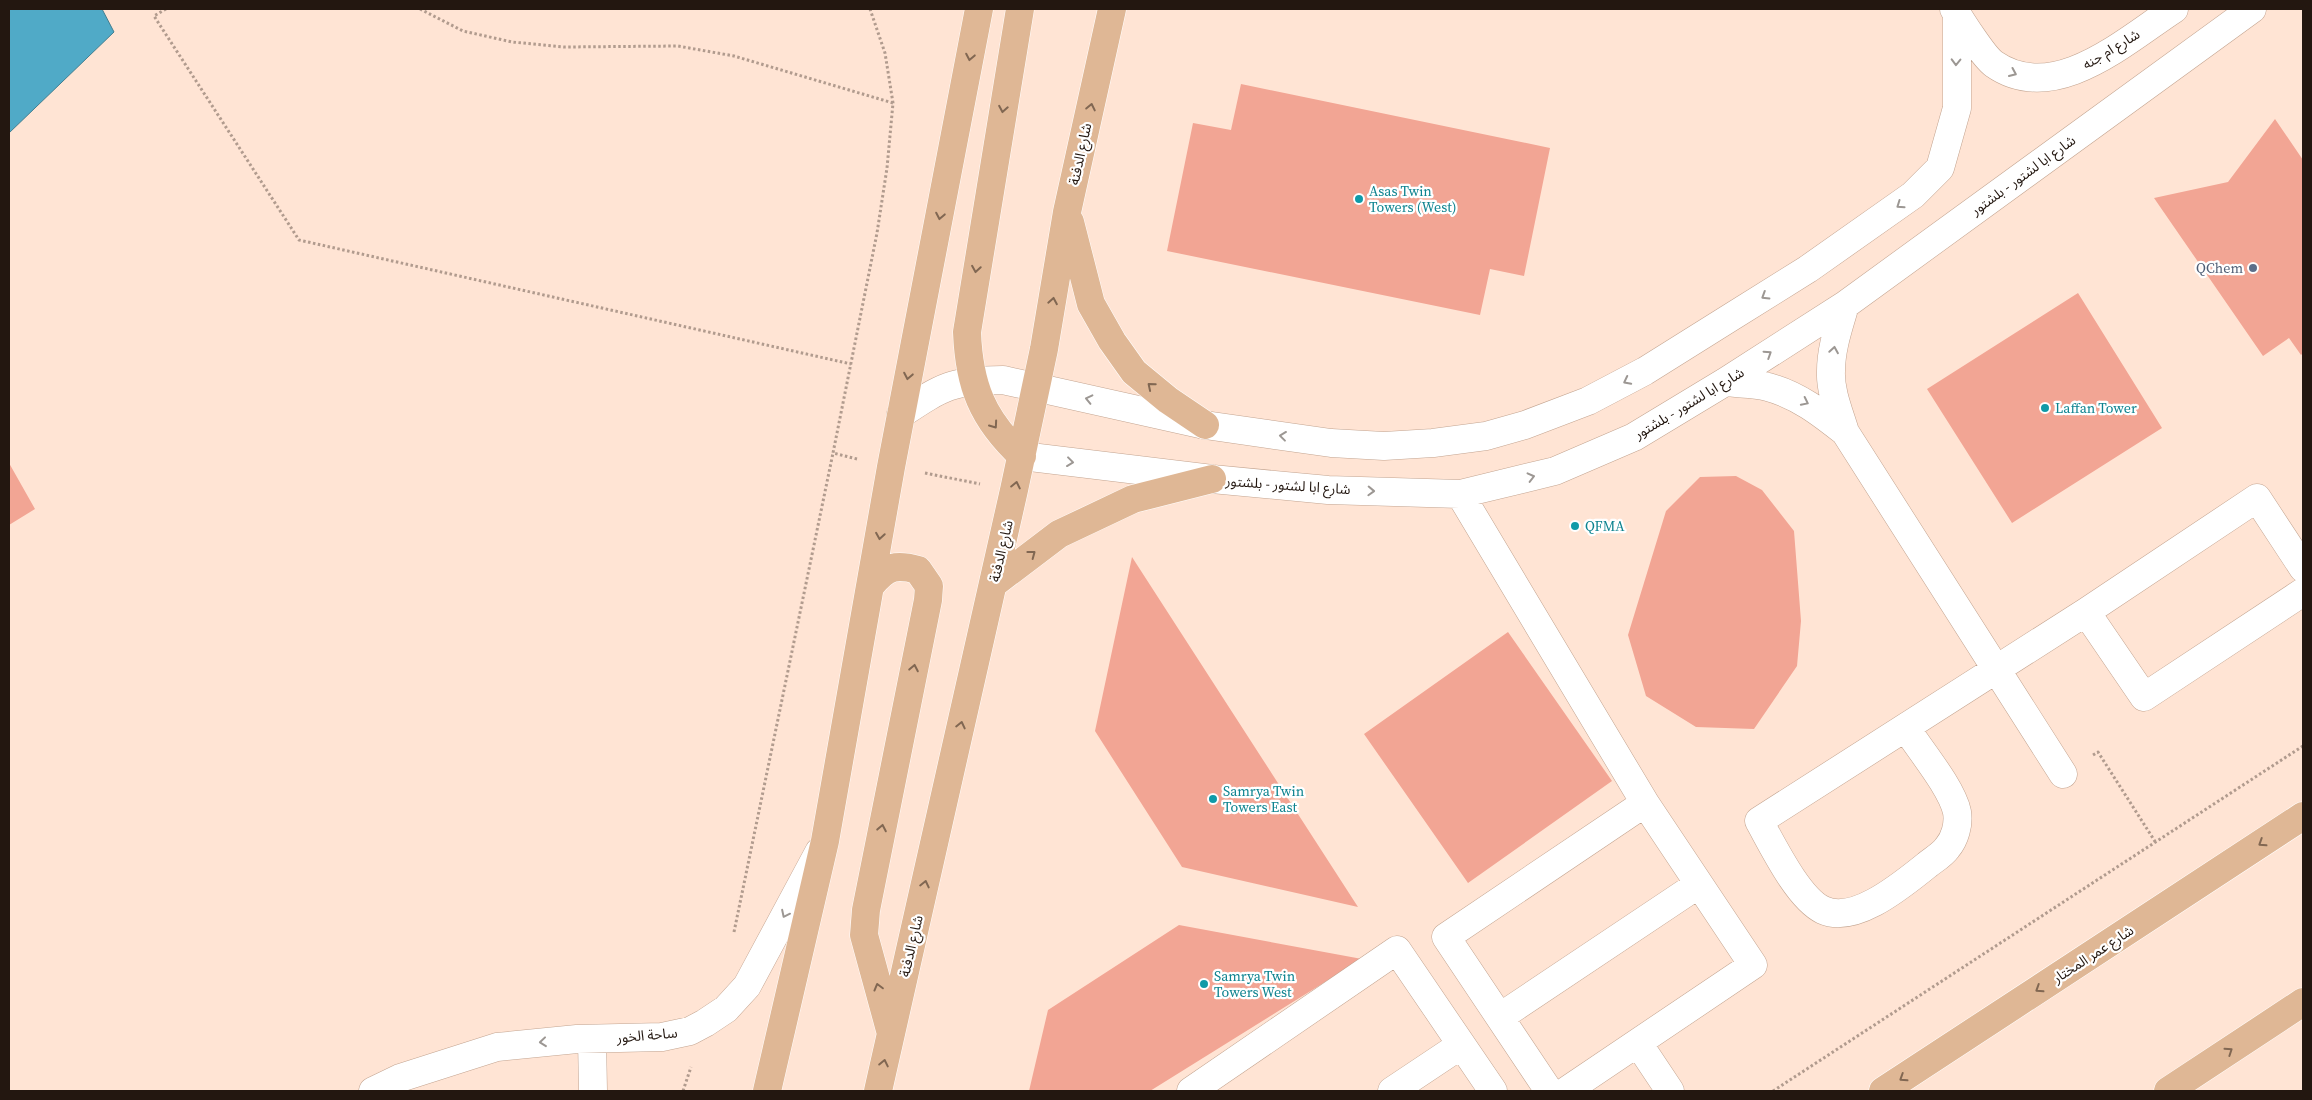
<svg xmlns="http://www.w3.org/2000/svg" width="2312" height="1100" font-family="'Source Serif 4','Noto Sans Arabic',serif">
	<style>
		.water { fill: #50aac7; stroke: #427e90 }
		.building { fill: #f2a594 }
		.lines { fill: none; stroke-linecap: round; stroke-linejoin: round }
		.minor-casing { stroke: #c3a490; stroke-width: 29 }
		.major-casing { stroke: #fff; stroke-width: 29 }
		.path { stroke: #b19b8e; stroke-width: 3; stroke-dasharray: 2.5 2.5; stroke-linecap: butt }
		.minor { stroke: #fff; stroke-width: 28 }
		.major { stroke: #dfb795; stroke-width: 28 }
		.oneway { stroke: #816752 }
		.oneway2 { stroke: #9c9793 }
		.culture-dot { fill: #0f9aa8; stroke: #fff; stroke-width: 2 }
		.service-dot { fill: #5c6f8a; stroke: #fff; stroke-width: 2 }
		.labels { text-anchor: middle; stroke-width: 4.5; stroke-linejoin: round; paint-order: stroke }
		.street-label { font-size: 14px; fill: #231710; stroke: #fff }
		.culture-label { font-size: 14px; fill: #0d838f; stroke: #fff; text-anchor: start }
		.service-label { font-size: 14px; fill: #4e5e75; stroke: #fff; text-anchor: end }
	</style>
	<rect width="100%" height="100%" fill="#ffe4d4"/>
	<path class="water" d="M 9,9 L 102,9 L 114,32 L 9,133 Z"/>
	<path class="building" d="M 1241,84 L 1550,148 L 1524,276 L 1490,269 L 1480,315 L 1167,251 L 1193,123 L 1231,130 Z
		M 2275,119 L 2303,160 L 2303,353 L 2301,355 L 2289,338 L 2263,356 L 2154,198 L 2228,182 Z
		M 2078,293 L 2162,428 L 2012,523 L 1927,389 Z
		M 9,463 L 35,509 L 9,525 Z
		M 1736,476 L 1762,490 L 1794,531 L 1801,621 L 1797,666 L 1754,729 L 1696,727 L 1646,696 L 1628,635 L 1666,511 L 1700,477 Z
		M 1132,557 L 1358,907 L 1182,867 L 1095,731 Z
		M 1508,632 L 1612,781 L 1468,883 L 1364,734 Z
		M 1179,925 L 1362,959 L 1150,1091 L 1029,1091 L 1048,1010 Z"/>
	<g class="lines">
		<g class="minor-casing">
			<path id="minor" d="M 1954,9 C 1961,21 1984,57 1994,64 C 2054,106 2125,41 2174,9
				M 1845,305 C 1839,326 1831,348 1831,371 C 1830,391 1839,412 1845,432 L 2063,774
				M 1725,382 C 1739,384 1754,383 1768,387 C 1798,395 1821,413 1845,432
				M 901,414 C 942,387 952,380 1003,380 L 1205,425 L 1331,443 L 1384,446 L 1433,443 L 1486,436 L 1525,425 L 1588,401 L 1645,371 L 1736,314 L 1808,269 L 1913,195 L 1940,168 L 1957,108 L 1957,14
				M 1022,456 L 1212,479 L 1328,490 L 1460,494 L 1555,471 L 1634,437 L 1725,382 L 1845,305 L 2252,9
				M 1460,494 L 1645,803
				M 2086,612 L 2144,697 L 2303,592
				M 1906,728 C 1920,750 1952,788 1957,812 C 1959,824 1955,839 1947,848 C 1942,855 1933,860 1927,865 C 1903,884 1855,925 1823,910 C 1798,898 1773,846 1759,821 L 2086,612 L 2257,498 L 2303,568
				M 1500,1017 L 1699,884
				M 592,1039 L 593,1091
				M 1638,1043 L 1670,1091
				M 373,1091 L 400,1078 L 497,1047 L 577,1039 L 662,1037 L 690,1031 L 705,1023 L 726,1009 L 747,986 L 819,852
				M 1191,1091 L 1397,950 L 1493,1091
				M 1392,1091 L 1461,1045
				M 1549,1091 L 1446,937 L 1645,803 L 1753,965 L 1566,1091"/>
		</g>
		<g class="major-casing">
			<path id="major" d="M 1020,9 L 967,332 C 969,385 982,419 1022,456
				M 1070,222 L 1091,304 L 1112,341 L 1134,372 L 1168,400 L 1205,425
				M 872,584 C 887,566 896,564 918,570 L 929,586 L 928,600 L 866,910 L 864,935 L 890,1030
				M 993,584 L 1059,534 L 1133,499 L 1212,479
				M 767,1091 L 825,841 L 891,467 L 979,9
				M 878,1091 L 1014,490 L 1044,349 L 1067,212 L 1112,9
				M 1883,1091 L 2303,816
				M 2168,1091 L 2303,1002"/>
		</g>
		<path class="path" d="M 166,9 L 154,16 L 299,240 L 851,364
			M 420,9 L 463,31 L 512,42 L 564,47 L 678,46 L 734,56 L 893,103
			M 857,459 L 833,453 L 877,233 L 887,168 L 893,103 L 885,53 L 870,9
			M 925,473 L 980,484
			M 2093,755 L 2098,752 L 2156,843
			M 734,932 L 833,453
			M 683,1091 L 691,1067
			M 1773,1091 L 2303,746"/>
		<use href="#minor" class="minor"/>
		<use href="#major" class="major"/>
	</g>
	<defs><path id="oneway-chevron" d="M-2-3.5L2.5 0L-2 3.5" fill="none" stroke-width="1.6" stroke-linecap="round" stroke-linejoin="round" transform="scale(1.25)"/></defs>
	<g class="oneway">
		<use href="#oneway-chevron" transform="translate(970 57) rotate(101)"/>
		<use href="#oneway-chevron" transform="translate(1091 107) rotate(-78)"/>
		<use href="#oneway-chevron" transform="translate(1003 109) rotate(100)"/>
		<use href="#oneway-chevron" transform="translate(940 216) rotate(101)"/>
		<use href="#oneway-chevron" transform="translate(976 269) rotate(99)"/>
		<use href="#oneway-chevron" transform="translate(1053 301) rotate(-80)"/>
		<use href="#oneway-chevron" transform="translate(908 376) rotate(101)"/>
		<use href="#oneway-chevron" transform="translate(1151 386) rotate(-140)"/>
		<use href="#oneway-chevron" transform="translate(994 425) rotate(55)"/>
		<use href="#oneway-chevron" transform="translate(1016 485) rotate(-78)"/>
		<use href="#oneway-chevron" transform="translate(880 536) rotate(99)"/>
		<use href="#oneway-chevron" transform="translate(1032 554) rotate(-37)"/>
		<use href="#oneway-chevron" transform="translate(914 668) rotate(-79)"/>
		<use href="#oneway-chevron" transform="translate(961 725) rotate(-77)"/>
		<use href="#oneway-chevron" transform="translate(882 828) rotate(-79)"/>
		<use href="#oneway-chevron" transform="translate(2262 843) rotate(147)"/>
		<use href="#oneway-chevron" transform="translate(925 884) rotate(-77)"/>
		<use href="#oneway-chevron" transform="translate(878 987) rotate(-105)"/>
		<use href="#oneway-chevron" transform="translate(2039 989) rotate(147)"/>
		<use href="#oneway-chevron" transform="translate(2229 1051) rotate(-34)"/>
		<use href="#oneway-chevron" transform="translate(884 1063) rotate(-78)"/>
		<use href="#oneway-chevron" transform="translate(1903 1078) rotate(147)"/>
	</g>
	<g class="oneway2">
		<use href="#oneway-chevron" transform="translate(1956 62) rotate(91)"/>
		<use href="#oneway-chevron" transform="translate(2013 73) rotate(24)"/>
		<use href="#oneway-chevron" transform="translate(1900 205) rotate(145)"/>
		<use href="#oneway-chevron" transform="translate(1765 296) rotate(148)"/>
		<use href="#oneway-chevron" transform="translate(1834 350) rotate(-81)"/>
		<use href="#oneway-chevron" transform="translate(1768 354) rotate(-33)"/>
		<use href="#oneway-chevron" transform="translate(1627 381) rotate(153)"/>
		<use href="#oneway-chevron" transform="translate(1089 399) rotate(-167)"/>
		<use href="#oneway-chevron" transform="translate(1805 402) rotate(26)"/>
		<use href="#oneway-chevron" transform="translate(1283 436) rotate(-173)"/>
		<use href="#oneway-chevron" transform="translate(1070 462) rotate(7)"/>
		<use href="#oneway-chevron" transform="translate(1531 477) rotate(-14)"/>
		<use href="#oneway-chevron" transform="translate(1371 491) rotate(2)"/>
		<use href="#oneway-chevron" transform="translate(785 914) rotate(116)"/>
		<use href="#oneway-chevron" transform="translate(543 1042) rotate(174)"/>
	</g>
	<g class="culture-dot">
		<circle cx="1359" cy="199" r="5"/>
		<circle cx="2045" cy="408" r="5"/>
		<circle cx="1575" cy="526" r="5"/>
		<circle cx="1213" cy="799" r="5"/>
		<circle cx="1204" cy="984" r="5"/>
	</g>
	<circle class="service-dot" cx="2253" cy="268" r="5"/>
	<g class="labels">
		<g class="street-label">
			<text transform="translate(2111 49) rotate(-31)" y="5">شارع ام جنه</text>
			<text transform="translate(1080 154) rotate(-78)" y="5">شارع الدفنة</text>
			<text transform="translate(2023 175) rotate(-36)" y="5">شارع ابا لشتور - بلشتور</text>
			<text transform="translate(1689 403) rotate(-31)" y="5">شارع ابا لشتور - بلشتور</text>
			<text transform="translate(1288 485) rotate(4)" y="5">شارع ابا لشتور - بلشتور</text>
			<text transform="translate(1001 551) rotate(-77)" y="5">شارع الدفنة</text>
			<text transform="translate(911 946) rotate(-77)" y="5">شارع الدفنة</text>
			<text transform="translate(2093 954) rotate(-33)" y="5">شارع عمر المختار</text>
			<text transform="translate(647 1035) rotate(-5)" y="5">ساحة الخور</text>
		</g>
		<g class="culture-label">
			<text x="1369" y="196">Asas Twin<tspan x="1369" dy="16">Towers (West)</tspan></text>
			<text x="2055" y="413">Laffan Tower</text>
			<text x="1585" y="531">QFMA</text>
			<text x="1223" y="796">Samrya Twin<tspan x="1223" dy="16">Towers East</tspan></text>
			<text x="1214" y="981">Samrya Twin<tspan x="1214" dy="16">Towers West</tspan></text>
		</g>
		<g class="service-label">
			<text x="2243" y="273">QChem</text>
		</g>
	</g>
	<rect width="2312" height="1100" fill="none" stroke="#231710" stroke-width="20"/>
</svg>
